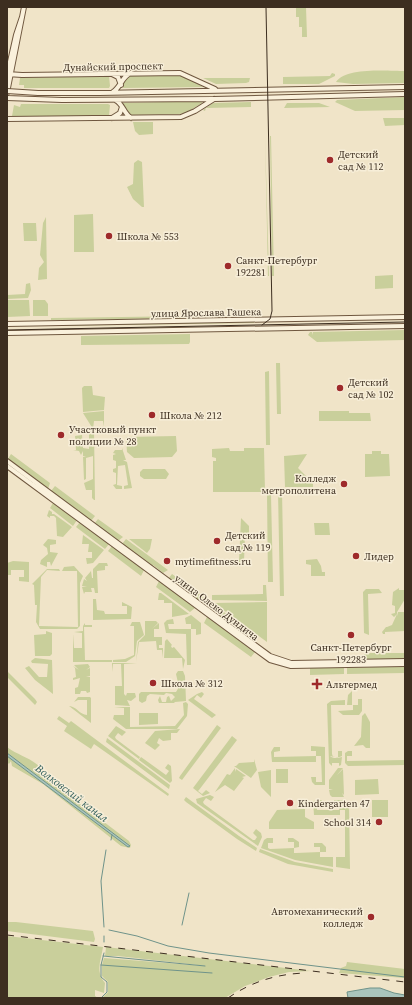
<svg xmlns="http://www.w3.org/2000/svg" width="412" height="1005" font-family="'Source Serif 4',serif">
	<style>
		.green { fill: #c9cf9b }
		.water { fill: #a9c4bc; stroke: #6f938a }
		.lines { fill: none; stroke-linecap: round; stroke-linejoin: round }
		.stream { stroke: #6f938a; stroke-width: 1 }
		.secondary-casing { stroke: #6f573f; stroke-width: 6 }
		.secondary { stroke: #faf1dc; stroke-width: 4 }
		.tram { stroke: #3d2e20; stroke-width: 1 }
		.rail { stroke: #3d2e20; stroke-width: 1; stroke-dasharray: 7 7; stroke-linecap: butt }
		.secondary-bridge-casing { stroke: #6f573f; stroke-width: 6; stroke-linecap: butt }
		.secondary-bridge { stroke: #faf1dc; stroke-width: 4 }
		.poi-dot { fill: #9e2a2b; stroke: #f7eed8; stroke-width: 1.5 }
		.labels { text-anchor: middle; stroke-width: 3; stroke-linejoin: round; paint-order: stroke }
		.street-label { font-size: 10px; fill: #3d2e20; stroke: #f7eed8 }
		.poi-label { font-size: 10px; fill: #3d2e20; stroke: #f7eed8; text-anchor: start }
		.water-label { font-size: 11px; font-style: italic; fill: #2f5d5a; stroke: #f7eed8 }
	</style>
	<rect width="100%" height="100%" fill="#f0e4c8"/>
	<path class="green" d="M 296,7 L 306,7 L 307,37 L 302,37 L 302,27 L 299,27 L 299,17 L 296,17 Z
		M 405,71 L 405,83 L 353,84 L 336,82 C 346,67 388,71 405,71 Z
		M 332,73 L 335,74 L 335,76 L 319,84 L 283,84 L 283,77 L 330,76 Z
		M 181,75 L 203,87 L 123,88 L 124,80 L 128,76 Z
		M 109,76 L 110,86 L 109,88 L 24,88 L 24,85 L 19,85 L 20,78 Z
		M 203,78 L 250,78 L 249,82 L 246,83 L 216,84 Z
		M 405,97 L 405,110 L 355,111 L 335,102 L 337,100 Z
		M 202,101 L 202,103 L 186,113 L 179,114 L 130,115 L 125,111 L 123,103 Z
		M 251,102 L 251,107 L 206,108 L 205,111 L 203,110 L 213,103 Z
		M 287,103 L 319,103 L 330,107 L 284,108 Z
		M 21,104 L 108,104 L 110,105 L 109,116 L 12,116 L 14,105 L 20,107 Z
		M 383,118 L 405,118 L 405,125 L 385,126 Z
		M 133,122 L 153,122 L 153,134 L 139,135 L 135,131 Z
		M 265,136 L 269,276 L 268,276 Z
		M 270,136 L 271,136 L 274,276 L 272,276 Z
		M 138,160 L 142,162 L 144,207 L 142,207 L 133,199 L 127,187 L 133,184 L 134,163 Z
		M 93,214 L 94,252 L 74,252 L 74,215 Z
		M 46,217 L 47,279 L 38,280 L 39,268 L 44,262 L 40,255 L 43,223 Z
		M 23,223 L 36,223 L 37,241 L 24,241 Z
		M 393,275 L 393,288 L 375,289 L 375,276 Z
		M 30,283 L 31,290 L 28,298 L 7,299 L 7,295 L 25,294 L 26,284 Z
		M 7,300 L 29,300 L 30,316 L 7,317 Z
		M 33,300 L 45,300 L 48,304 L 48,316 L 33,316 Z
		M 192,316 L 191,318 L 51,320 L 51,318 Z
		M 254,322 L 254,323 L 61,326 L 61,325 Z
		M 222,326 L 41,331 L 41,329 Z
		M 405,330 L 405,340 L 317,342 L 308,335 L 310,332 L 312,332 L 313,335 L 313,332 Z
		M 190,334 L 190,342 L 189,344 L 81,345 L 81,336 Z
		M 276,363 L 280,363 L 281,414 L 277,414 Z
		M 269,371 L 270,445 L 266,445 L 265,372 Z
		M 84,386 L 92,386 L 93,395 L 105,397 L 104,410 L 83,412 L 82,388 Z
		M 104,411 L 104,427 L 103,421 L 94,421 L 93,429 L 83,413 Z
		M 319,411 L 349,411 L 349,413 L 370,413 L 371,421 L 319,421 Z
		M 94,430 L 95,500 L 94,500 L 92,498 L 92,490 L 86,490 L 84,483 L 93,479 L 93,456 L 86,458 L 86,479 L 84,480 L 83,457 L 86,456 L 83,456 L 83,451 L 81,455 L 79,451 L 73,450 L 76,450 L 75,436 L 82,435 L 83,448 L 89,449 L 89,432 Z
		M 176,436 L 177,451 L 172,457 L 134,458 L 127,452 L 126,437 Z
		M 122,448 L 126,460 L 123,460 L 127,462 L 132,488 L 124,489 L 124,486 L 128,485 L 125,465 L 118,466 L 117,485 L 122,486 L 122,489 L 116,489 L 113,485 L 116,484 L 116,473 L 113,472 L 113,469 L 116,468 L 116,461 L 113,460 L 113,455 L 116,454 L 113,453 L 115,450 L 122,450 Z
		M 229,448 L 230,451 L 244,451 L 244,448 L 264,448 L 265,492 L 213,492 L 213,461 L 216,461 L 216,458 L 212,457 L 212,449 Z
		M 372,451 L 381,451 L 381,454 L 389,454 L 390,476 L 365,477 L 365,454 L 372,454 Z
		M 11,454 L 50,483 L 48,489 L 8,459 Z
		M 307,454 L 298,468 L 313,483 L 313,487 L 285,487 L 284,456 Z
		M 165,469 L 169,474 L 166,479 L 144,479 L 140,476 L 140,472 L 143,469 Z
		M 55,486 L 95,516 L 91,521 L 51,491 Z
		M 278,491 L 282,491 L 284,596 L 280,596 Z
		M 267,494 L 271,495 L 273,582 L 268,582 Z
		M 53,503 L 77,520 L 73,526 L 50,508 Z
		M 49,510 L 52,512 L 52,514 L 54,514 L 72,527 L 63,537 L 57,536 L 56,518 L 54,516 L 50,516 L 50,518 L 47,516 Z
		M 241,518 L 249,526 L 249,533 L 245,533 L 244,562 L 239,562 Z
		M 98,519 L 123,537 L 118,541 L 94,524 Z
		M 80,522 L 109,544 L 105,549 L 76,527 Z
		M 314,523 L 329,523 L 330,535 L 315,535 Z
		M 83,535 L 104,550 L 93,563 L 87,564 L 86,558 L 92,558 L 92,552 L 88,552 L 89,544 L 82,544 Z
		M 48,539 L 56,540 L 56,544 L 50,545 L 50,552 L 58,553 L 51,566 L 50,562 L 47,562 L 47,567 L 40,564 L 41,560 L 48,554 L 47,548 L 43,545 Z
		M 126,539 L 168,570 L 163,573 L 153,565 L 152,566 L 122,544 Z
		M 129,539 L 152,539 L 150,549 L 147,553 Z
		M 112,546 L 144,570 L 141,576 L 108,551 Z
		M 317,559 L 321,566 L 322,572 L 325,572 L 325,576 L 311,576 L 311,565 L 306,564 L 306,560 Z
		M 13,561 L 29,562 L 29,582 L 19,581 L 19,577 L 24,577 L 24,570 L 11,570 L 11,575 L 7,575 L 7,563 Z
		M 99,563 L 107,563 L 108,566 L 105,566 L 105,570 L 97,571 L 98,593 L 95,593 L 94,588 L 91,588 L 92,592 L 85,592 L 84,594 L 82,587 L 87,586 L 82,586 L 84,579 L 87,581 L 85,578 L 91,571 L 92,578 L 93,578 L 93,569 Z
		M 74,566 L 83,576 L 80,583 L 80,626 L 77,629 L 40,629 L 36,622 L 37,605 L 35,605 L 34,585 L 32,584 L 47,569 L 59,569 L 60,571 L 47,570 L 41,577 L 39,626 L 78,627 L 77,571 L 62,571 L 64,567 Z
		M 172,574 L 236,621 L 232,626 L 168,579 Z
		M 159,581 L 195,608 L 190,612 L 156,587 Z
		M 263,585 L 266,585 L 267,601 L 212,600 L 212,595 L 263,594 Z
		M 399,588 L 399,590 L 405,590 L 405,599 L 397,612 L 398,616 L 398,612 L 405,612 L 405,627 L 398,627 L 398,620 L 398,627 L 405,627 L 405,631 L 385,632 L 385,634 L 383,634 L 382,632 L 386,627 L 393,627 L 387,627 L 392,625 L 397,614 L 394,617 L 391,614 L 395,613 L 395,606 L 392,605 L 393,592 Z
		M 366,589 L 379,589 L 382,593 L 368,594 L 369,635 L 364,633 L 363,592 Z
		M 159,593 L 161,593 L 189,614 L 172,617 L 172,603 L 164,603 L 164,600 L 158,600 Z
		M 93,599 L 96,599 L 97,610 L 104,611 L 105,614 L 127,614 L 127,606 L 122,606 L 122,602 L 132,607 L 131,619 L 93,620 Z
		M 267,602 L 267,642 L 214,603 Z
		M 191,615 L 201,623 L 201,634 L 196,635 L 196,629 L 191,629 L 191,665 L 187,665 L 186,634 L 166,633 L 164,623 L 167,620 L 173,619 L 174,624 L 168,624 L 169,629 L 191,629 L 191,624 L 186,624 L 185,618 Z
		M 207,617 L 255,652 L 251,657 L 204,623 Z
		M 145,621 L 156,621 L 158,623 L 152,629 L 159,623 L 159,629 L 154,629 L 154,637 L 162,637 L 162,645 L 159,645 L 159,648 L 163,648 L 163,658 L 162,650 L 157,650 L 156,641 L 139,642 L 136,662 L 138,642 L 145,635 Z
		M 132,622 L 140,622 L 144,635 L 137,641 L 135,656 L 126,662 L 113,662 L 113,660 L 125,659 L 134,655 L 134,626 L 130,626 Z
		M 85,623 L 85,625 L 92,625 L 92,627 L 84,627 L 85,660 L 112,660 L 112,662 L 73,662 L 73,634 L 74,648 L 82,648 L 82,633 L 74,632 L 83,631 L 83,626 Z
		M 46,631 L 52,633 L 52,654 L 50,656 L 35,656 L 34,635 L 46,634 Z
		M 167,639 L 172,645 L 171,646 L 172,648 L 174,647 L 185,660 L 183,669 L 182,658 L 164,658 L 165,641 Z
		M 364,653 L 405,653 L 405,659 L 365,660 Z
		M 35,658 L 52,660 L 53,694 L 35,680 L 25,668 L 29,666 L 39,677 L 47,677 L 48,664 L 32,663 L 31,661 Z
		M 112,663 L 137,663 L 124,664 L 124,694 L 126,696 L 127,693 L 135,693 L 136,697 L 131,701 L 127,700 L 130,706 L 115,705 L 115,686 L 122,686 L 121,664 L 113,664 L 112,672 Z
		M 88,664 L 90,667 L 86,670 L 90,668 L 90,676 L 86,676 L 90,677 L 90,692 L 87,693 L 86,691 L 81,691 L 80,694 L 75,694 L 75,688 L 78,687 L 80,678 L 73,680 L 73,678 L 76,677 L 75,668 L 73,666 L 79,670 L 74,665 Z
		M 405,666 L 405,673 L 347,674 L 347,668 Z
		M 344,667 L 344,674 L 310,675 L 310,668 Z
		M 7,671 L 35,699 L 37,702 L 35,705 L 7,677 Z
		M 178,671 L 183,671 L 185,676 L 186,701 L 175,702 L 174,703 L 159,703 L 158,700 L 160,696 L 162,702 L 166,702 L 167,697 L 169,696 L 171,701 L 175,697 L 172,694 L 166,693 L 164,695 L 150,694 L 147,696 L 146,701 L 142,703 L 139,701 L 139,694 L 141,692 L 176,692 L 179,687 L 176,674 Z
		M 352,691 L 352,705 L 358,705 L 358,699 L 362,699 L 362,711 L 359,715 L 343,715 L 338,711 L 353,710 L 353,705 L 347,705 L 348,695 Z
		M 202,692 L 204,694 L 201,698 L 197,695 L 194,699 L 216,715 L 212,718 L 188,700 L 197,694 Z
		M 78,697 L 90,697 L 91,698 L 91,723 L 69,706 C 76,706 80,715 87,715 L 87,700 L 78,700 L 74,702 Z
		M 345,700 L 345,705 L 331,705 L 332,754 L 333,757 L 338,757 L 338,751 L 342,751 L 342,756 C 338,758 334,757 330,756 C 333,759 338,758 342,757 L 341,765 L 339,766 L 339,763 L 332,763 L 332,766 L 329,763 L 327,704 L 331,701 Z
		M 186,702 L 188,704 L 187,716 L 177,729 L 126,729 L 113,719 L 114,715 L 124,715 L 124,708 L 114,707 L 130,707 L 130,727 L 175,726 L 184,715 L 183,703 Z
		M 139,713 L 158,713 L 158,724 L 139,725 Z
		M 365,713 L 370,722 L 370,748 L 366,748 L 363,745 L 354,746 L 361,737 L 362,716 Z
		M 59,716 L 69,723 L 71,721 L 169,794 L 168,796 L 94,744 L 91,749 L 64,731 L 67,726 L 57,719 Z
		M 217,725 L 221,728 L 182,780 L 179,778 L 180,776 Z
		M 116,726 L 126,732 L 122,736 L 118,733 L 115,737 L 116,739 L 140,757 L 139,759 L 108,736 Z
		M 180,729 L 177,733 L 171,733 L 171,740 L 163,741 L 159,738 L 157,743 L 160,745 L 155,750 L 145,743 L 155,731 Z
		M 232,736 L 237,740 L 199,790 L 198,791 L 202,794 L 206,790 L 210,793 L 203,796 L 193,788 Z
		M 107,738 L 170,785 L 169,789 L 106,742 Z
		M 311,746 L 325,747 L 325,785 L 315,785 L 312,782 L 311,777 L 316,777 L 316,782 L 322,782 L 321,756 L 316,756 L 316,762 L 272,762 L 271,752 L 274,747 L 280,747 L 280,751 L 274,752 L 274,757 L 316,756 L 316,751 L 311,751 Z
		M 7,747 C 19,756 30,757 41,768 L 41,773 L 52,782 L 52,786 L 58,787 L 129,841 L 131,845 L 130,848 L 121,846 L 43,784 L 12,766 L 11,761 L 9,764 L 7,762 L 7,756 L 128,847 L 130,846 L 7,753 Z
		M 348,751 L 352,751 L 352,756 L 347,756 L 347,761 L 405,760 L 405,765 L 348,766 L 345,763 L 345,753 Z
		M 141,757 L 166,775 L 169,771 L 165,768 L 168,764 L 171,766 L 172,781 L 170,783 L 139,760 Z
		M 254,759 L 257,770 L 251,778 L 234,766 L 236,766 L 239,763 L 254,762 Z
		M 235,768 L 235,772 L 236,769 L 246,776 L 242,777 L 244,778 L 234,791 L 225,785 L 215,792 L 227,774 L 230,775 Z
		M 338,768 L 343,768 L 337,775 L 343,769 L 344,795 L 342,793 L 344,797 L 332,797 L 336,792 L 332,797 L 330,795 L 329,790 L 333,790 L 329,789 L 329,780 Z
		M 276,769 L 288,769 L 288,783 L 276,783 Z
		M 271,770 L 271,797 L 261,787 L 258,772 Z
		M 378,779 L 379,794 L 355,795 L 355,780 Z
		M 210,795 L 214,797 L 211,801 L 206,798 L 203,802 L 204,804 L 253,840 L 255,840 L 257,837 L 253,833 L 256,829 L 261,833 L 262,837 L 258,846 L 197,803 L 196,799 Z
		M 186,797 L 239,836 L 257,848 L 256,851 L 237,839 L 186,802 L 184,800 Z
		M 322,800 L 322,805 L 317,805 L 317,810 L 339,810 L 340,805 L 334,805 L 334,800 L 345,800 L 349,804 L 350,869 L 336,867 L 336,857 L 345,857 L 345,810 L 340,810 L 340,815 L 314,815 L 313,801 Z
		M 372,800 L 388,800 L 388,817 L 372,817 Z
		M 305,809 L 305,817 L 314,822 L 314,829 L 269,829 L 269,822 L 277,810 Z
		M 267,838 L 273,838 L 273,843 L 268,843 L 268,848 L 270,849 L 294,848 L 294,842 L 288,842 L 288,838 L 293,838 L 299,842 L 299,847 L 294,848 L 294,853 L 296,853 L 320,852 L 320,847 L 314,847 L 314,843 L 322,843 L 326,847 L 326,852 L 320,852 L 320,857 L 333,857 L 333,867 L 295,860 L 261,848 L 264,840 Z
		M 260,849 L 295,862 L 333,869 L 333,872 L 288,864 L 259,852 Z
		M 7,922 L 16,922 L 93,931 L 95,939 L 94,942 L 7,931 Z
		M 7,936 L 103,947 C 101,961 95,971 105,983 L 104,993 L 95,990 L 95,996 L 98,998 L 7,998 Z
		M 106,947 L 311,971 L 289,972 L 269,977 L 245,986 L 225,998 L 102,998 L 108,992 L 108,982 L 102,976 L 102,965 L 104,958 L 206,966 L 118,956 L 105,956 Z
		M 347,962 L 405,969 L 405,978 L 339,973 L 341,968 L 346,966 Z"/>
	<path class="water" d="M 7,753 L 130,846 L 128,847 L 7,756 Z
		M 370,988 L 380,988 L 394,993 L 405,995 L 405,998 L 348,998 L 347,992 Z"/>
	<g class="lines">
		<path class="stream" d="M 111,840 L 112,835
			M 182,925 L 189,893
			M 104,927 L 101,881 L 106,850
			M 109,930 L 137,936 L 168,946 L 209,953 L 405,977
			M 104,936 L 104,942
			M 103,956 L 205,966
			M 101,965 L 212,973
			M 101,998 L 107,992 L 107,982 L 101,977 L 101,965 L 104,953"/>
		<g class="secondary-casing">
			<path id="secondary" d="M 7,74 L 22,75 L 180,73 L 215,89
				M 112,74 L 118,77 L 121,85
				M 7,75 L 16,35 L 22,17
				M 113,92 C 121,87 122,76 131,73
				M 7,93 L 24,7
				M 99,93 L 405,87
				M 7,98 L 62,100 L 214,99 L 405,94
				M 115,100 C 123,103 123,113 131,118
				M 112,118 L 120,113 L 122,107
				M 7,119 L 181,117 L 195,111 L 214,99
				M 7,324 L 405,317
				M 7,333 L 405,326
				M 7,461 L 270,656 L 291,663 L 405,661
				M 7,466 L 270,660 L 291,666 L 405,664"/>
		</g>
		<use href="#secondary" class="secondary"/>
		<path class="tram" d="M 262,325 L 270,319 L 272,311 L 266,7
			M 7,330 L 405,322"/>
		<path class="rail" d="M 7,935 L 405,982
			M 228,998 C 251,982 276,974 305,973"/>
		<g class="secondary-bridge-casing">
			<path id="secondary-bridge" d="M 7,91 L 38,93 L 99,93"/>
		</g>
		<use href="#secondary-bridge" class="secondary-bridge"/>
	</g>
	<g class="poi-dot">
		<circle cx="330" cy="160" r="4"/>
		<circle cx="109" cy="236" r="4"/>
		<circle cx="228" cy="266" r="4"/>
		<circle cx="340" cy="388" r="4"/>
		<circle cx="152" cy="415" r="4"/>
		<circle cx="61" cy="435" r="4"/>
		<circle cx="344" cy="484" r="4"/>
		<circle cx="217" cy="541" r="4"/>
		<circle cx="356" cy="556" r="4"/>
		<circle cx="167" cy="561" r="4"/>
		<circle cx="351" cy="635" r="4"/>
		<circle cx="153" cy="683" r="4"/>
		<path d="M315 678h4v4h4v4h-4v4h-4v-4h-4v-4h4z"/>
		<circle cx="290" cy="803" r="4"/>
		<circle cx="379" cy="822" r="4"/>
		<circle cx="371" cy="917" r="4"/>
	</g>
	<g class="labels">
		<g class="street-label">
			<text transform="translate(113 66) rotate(-1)" y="4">Дунайский проспект</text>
			<text transform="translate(206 312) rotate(-1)" y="4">улица Ярослава Гашека</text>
			<text transform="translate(217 607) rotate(37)" y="4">улица Олеко Дундича</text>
		</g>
		<g class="poi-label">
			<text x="338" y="158">Детский<tspan x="338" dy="12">сад № 112</tspan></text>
			<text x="117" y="240">Школа № 553</text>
			<text x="236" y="264">Санкт-Петербург<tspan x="236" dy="12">192281</tspan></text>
			<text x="348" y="386">Детский<tspan x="348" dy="12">сад № 102</tspan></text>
			<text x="160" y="419">Школа № 212</text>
			<text x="69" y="433">Участковый пункт<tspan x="69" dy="12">полиции № 28</tspan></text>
			<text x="336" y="482" text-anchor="end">Колледж<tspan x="336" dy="12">метрополитена</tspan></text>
			<text x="225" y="539">Детский<tspan x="225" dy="12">сад № 119</tspan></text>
			<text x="364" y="560">Лидер</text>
			<text x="175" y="565">mytimefitness.ru</text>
			<text x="351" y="651" text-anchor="middle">Санкт-Петербург<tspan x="351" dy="12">192283</tspan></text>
			<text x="161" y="687">Школа № 312</text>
			<text x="326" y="688">Альтермед</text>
			<text x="298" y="807">Kindergarten 47</text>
			<text x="371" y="826" text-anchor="end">School 314</text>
			<text x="363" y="915" text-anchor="end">Автомеханический<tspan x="363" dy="12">колледж</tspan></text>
		</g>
		<g class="water-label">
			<text transform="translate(72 793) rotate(37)" y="4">Волковский канал</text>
		</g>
	</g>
	<rect width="412" height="1005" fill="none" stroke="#3d2e20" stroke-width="16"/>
</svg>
